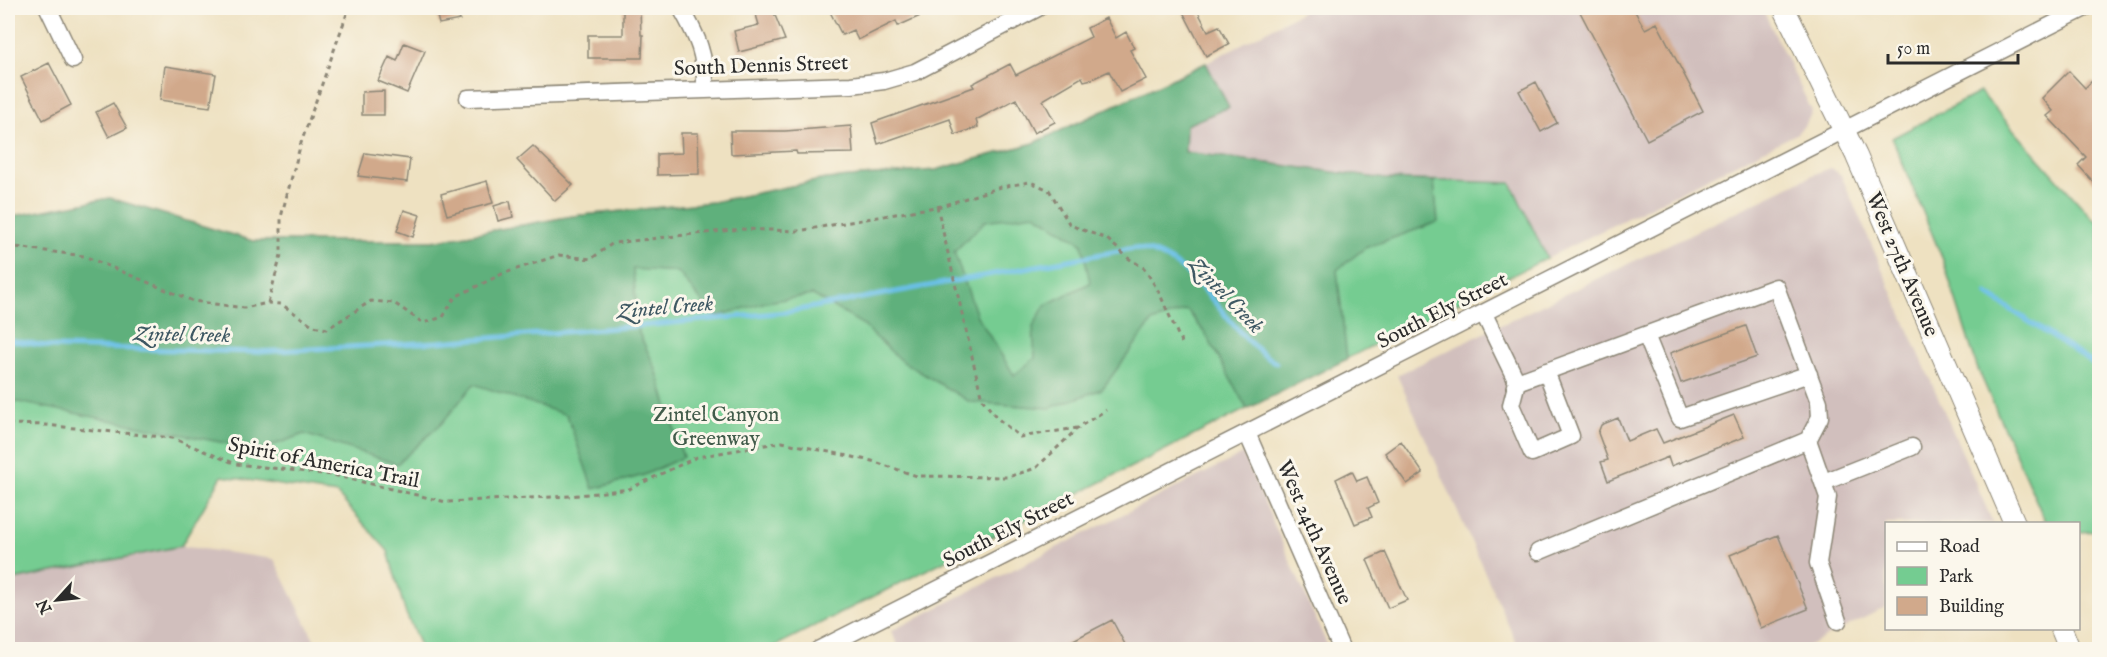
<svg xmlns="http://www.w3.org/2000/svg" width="2107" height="657" font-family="'IM FELL English',serif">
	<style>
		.industrial { fill: #d1bfbd }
		.green { fill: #74cc91; stroke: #507c5e; stroke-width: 1.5 }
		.forest { fill: #5fb07b; stroke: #456e53; stroke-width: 1.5; fill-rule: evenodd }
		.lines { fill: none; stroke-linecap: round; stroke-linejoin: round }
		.stream { stroke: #6bc0e7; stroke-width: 5 }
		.building { fill: #d1a98b }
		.minor-casing { stroke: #8c8676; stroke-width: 19 }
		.major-casing { stroke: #8c8676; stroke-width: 23 }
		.path { stroke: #8c8676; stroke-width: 3; stroke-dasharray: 4.5 4.5; stroke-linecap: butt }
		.minor { stroke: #fff; stroke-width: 16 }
		.major { stroke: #fff; stroke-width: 21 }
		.labels { text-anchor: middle; stroke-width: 6; stroke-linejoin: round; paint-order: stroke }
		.street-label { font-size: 21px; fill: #2b2b2b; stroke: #fbf7ec }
		.park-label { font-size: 21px; fill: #415b4a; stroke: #fbf7ec }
		.water-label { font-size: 22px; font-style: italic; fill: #3e5863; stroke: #fbf7ec }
	</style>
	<rect width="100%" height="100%" fill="#fbf7ec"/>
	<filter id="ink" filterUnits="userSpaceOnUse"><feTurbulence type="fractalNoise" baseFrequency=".0167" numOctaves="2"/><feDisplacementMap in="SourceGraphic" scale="12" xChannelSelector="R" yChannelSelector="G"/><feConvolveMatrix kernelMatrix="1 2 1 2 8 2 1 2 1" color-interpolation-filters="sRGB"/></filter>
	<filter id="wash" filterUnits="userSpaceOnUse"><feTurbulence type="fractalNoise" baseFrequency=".008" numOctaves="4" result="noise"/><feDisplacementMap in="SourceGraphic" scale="24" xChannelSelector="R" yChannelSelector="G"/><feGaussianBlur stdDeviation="1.35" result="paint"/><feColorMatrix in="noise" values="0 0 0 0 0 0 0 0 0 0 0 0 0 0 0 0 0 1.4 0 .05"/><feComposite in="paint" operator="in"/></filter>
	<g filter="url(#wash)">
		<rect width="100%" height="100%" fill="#eee1c1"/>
		<path class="industrial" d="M 1309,8 L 1762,8 L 1812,111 L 1806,124 L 1796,134 L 1547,258 L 1511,183 L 1385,179 L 1185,152 L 1186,125 L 1229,106 L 1206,63 Z
			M 1831,168 L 1841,175 L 1993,523 L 1886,524 L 1886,607 L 1802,649 L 1519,649 L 1397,375 L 1815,174 Z
			M 1243,454 L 1329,649 L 900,650 L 891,631 Z
			M 181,546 L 274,559 L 319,649 L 8,649 L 8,581 Z"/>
		<path class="green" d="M 1206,63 L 1229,107 L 1186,125 L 1185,152 L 1385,179 L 1511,183 L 1547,258 L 769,649 L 422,650 L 405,611 L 388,551 L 337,494 L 222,476 L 181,546 L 8,581 L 8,217 L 110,198 L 253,241 L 433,241 L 573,216 L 713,202 L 826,179 L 936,170 L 1034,143 Z
			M 1980,92 L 2093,219 L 2099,222 L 2099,531 L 2079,532 L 2078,524 L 2046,523 L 1977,367 L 1943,260 L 1892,138 Z"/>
		<path class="forest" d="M 1206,63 L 1229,107 L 1186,125 L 1185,152 L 1385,179 L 1434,181 L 1438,222 L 1365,248 L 1337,270 L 1347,359 L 1247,409 L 1205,333 L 1187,310 L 1152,322 L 1102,389 L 1050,408 L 970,402 L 900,360 L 862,324 L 813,295 L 766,302 L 714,317 L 678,272 L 633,269 L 639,333 L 656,369 L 683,457 L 644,475 L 593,489 L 567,415 L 474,384 L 442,423 L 397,464 L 304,434 L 260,450 L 8,400 L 8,217 L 110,198 L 253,241 L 433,241 L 573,216 L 713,202 L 826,179 L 936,170 L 1034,143 ZM 1035,214 L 1082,243 L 1090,283 L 1045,305 L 1033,327 L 1035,358 L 1014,375 L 977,316 L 954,252 L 985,221 Z"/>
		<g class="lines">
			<path class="stream" d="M 1987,294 L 2100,368
				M 8,340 L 53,347 L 257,352 L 438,342 L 652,325 L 787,312 L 1134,248 C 1201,256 1223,332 1276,363"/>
		</g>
		<g id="blocks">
			<path class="building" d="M 435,8 L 457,8 L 460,20 L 439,24 Z
				M 623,8 L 640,8 L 641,35 L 643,35 L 642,58 L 588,58 L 588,35 L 623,35 Z
				M 754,8 L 772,8 L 785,40 L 739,52 L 734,31 L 759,25 Z
				M 828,8 L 938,8 L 898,26 L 896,21 L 858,40 L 853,30 L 842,35 Z
				M 1181,8 L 1196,8 L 1208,31 L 1219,26 L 1229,44 L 1206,56 Z
				M 1578,8 L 1633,8 L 1645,29 L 1657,23 L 1703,111 L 1647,140 Z
				M 1106,18 L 1116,38 L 1126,32 L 1134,48 L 1130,50 L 1146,79 L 1120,92 L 1109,71 L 1092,79 L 1084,81 L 1082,77 L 1043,100 L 1055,122 L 1034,133 L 1016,99 L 976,120 L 978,127 L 955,135 L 950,119 L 878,144 L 872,123 L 974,87 L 972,84 L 1010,64 L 1016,75 L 1091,37 L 1087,28 Z
				M 404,43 L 425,51 L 407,93 L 378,81 L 389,57 L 397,61 Z
				M 49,63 L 71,105 L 43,120 L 21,77 Z
				M 165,66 L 216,74 L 210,107 L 160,100 Z
				M 2069,71 L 2085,88 L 2092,81 L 2100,89 L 2100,189 L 2078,165 L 2086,157 L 2047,116 L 2053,111 L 2042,98 Z
				M 1536,82 L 1557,123 L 1541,132 L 1519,91 Z
				M 384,91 L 384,115 L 362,115 L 362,92 Z
				M 113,103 L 127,128 L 109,137 L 96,112 Z
				M 851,126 L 853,153 L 797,154 L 796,151 L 731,154 L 730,131 L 785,131 Z
				M 681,133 L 698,133 L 699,174 L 657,175 L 657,154 L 682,153 Z
				M 533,146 L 573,185 L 555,201 L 517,160 Z
				M 365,153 L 410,159 L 407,182 L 358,176 Z
				M 487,181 L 493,203 L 447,215 L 441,194 Z
				M 510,201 L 513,217 L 498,221 L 494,206 Z
				M 404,210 L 420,215 L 413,237 L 397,231 Z
				M 1746,326 L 1757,357 L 1681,383 L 1670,353 Z
				M 1734,415 L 1744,437 L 1671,466 L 1668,457 L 1608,481 L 1601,462 L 1608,460 L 1598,433 L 1601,425 L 1618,418 L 1627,441 L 1656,429 L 1663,443 Z
				M 1401,441 L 1423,473 L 1407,484 L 1385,453 Z
				M 1352,471 L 1357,481 L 1367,477 L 1378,503 L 1368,508 L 1372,517 L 1355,524 L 1336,479 Z
				M 1778,535 L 1808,609 L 1761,628 L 1730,555 Z
				M 1385,552 L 1407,600 L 1388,608 L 1367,560 Z
				M 1112,620 L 1128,650 L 1054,650 Z"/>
		</g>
	</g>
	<g filter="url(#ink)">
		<use href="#blocks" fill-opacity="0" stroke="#8c8676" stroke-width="1.5"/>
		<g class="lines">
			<g class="minor-casing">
				<path id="minor" d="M 48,8 L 73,60
					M 681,8 C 698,38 706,55 705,90
					M 468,98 L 851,85 L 884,81 L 915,72 L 1038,8
					M 1484,314 L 1517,382 L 1776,287 L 1819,402 L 1820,417 L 1808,440
					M 1646,335 L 1680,418 L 1809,374
					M 1517,382 L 1511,405 L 1532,453 L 1571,436 L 1546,371
					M 1247,433 L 1342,650
					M 1824,482 L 1912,447
					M 1538,552 L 1808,440 L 1828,497 L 1818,563 L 1838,621
					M 818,650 L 2085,8"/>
			</g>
			<g class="major-casing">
				<path id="major" d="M 1784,8 L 1856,155 L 2015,524
					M 2061,628 L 2070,650"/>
			</g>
			<path class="path" d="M 937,206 L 982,399 L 997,418 L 1020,437 L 1077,428
				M 8,246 L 84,256 L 193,301 L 244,308 L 268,303 L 281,304 L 314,326 L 327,329 L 371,301 L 394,303 L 423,323 L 443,317 L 455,297 L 502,274 L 559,255 L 591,259 L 613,243 L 741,229 L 798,231 L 941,206 L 1001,187 L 1030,182 L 1049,190 L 1070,225 L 1107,239 L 1128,258 L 1144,268 L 1159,292 L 1182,344
				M 268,303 L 281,255 L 281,217 L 301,143 L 349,8
				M 8,424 L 45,425 L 172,438 L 236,464 L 333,475 L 446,502 L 571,496 L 629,489 L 697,457 L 782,442 L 872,461 L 917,476 L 1008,477 L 1036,468 L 1079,427 L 1106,410"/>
			<use href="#minor" class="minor"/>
			<use href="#major" class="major"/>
		</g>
	</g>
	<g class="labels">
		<g class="street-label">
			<text transform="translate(761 65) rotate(-2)" y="7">South Dennis Street</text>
			<text transform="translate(1903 264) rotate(67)" y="7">West 27th Avenue</text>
			<text transform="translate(1442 310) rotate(-27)" y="7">South Ely Street</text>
			<text transform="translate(324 462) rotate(11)" y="7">Spirit of America Trail</text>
			<text transform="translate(1008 529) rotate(-27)" y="7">South Ely Street</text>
			<text transform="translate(1315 532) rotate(66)" y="7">West 24th Avenue</text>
		</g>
		<g class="park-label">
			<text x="716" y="421">Zintel Canyon<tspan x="716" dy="24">Greenway</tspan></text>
		</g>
		<g class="water-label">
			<text transform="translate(1227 294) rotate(46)" y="8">Zintel Creek</text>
			<text transform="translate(665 306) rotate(-5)" y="8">Zintel Creek</text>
			<text transform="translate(182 333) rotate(1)" y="8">Zintel Creek</text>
		</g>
	</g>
	<rect width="2107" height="657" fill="none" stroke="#fbf7ec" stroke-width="30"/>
	<rect x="1885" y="522" width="195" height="108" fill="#fbf7ec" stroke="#a8a59f" stroke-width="1.5"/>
	<rect x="1897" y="542" width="30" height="9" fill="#ffffff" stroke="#a8a59f" stroke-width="1.5"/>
	<text x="1939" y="552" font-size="18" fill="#2b2b2b">Road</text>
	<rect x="1897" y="567" width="30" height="18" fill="#74cc91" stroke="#a8a59f" stroke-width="1.5"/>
	<text x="1939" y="582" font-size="18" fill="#2b2b2b">Park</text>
	<rect x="1897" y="597" width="30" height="18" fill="#d1a98b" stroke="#a8a59f" stroke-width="1.5"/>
	<text x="1939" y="612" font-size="18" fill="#2b2b2b">Building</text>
	<g transform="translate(57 600) rotate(243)" stroke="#fbf7ec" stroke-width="4.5" paint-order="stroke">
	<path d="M0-4.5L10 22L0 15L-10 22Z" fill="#2b2b2b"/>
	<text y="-9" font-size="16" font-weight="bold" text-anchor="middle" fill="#2b2b2b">N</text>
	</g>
	<path d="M1888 54v9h130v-9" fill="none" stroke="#2b2b2b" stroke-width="3"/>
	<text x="1897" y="54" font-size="18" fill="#2b2b2b" stroke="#fbf7ec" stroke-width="4.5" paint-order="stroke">50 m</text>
</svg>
